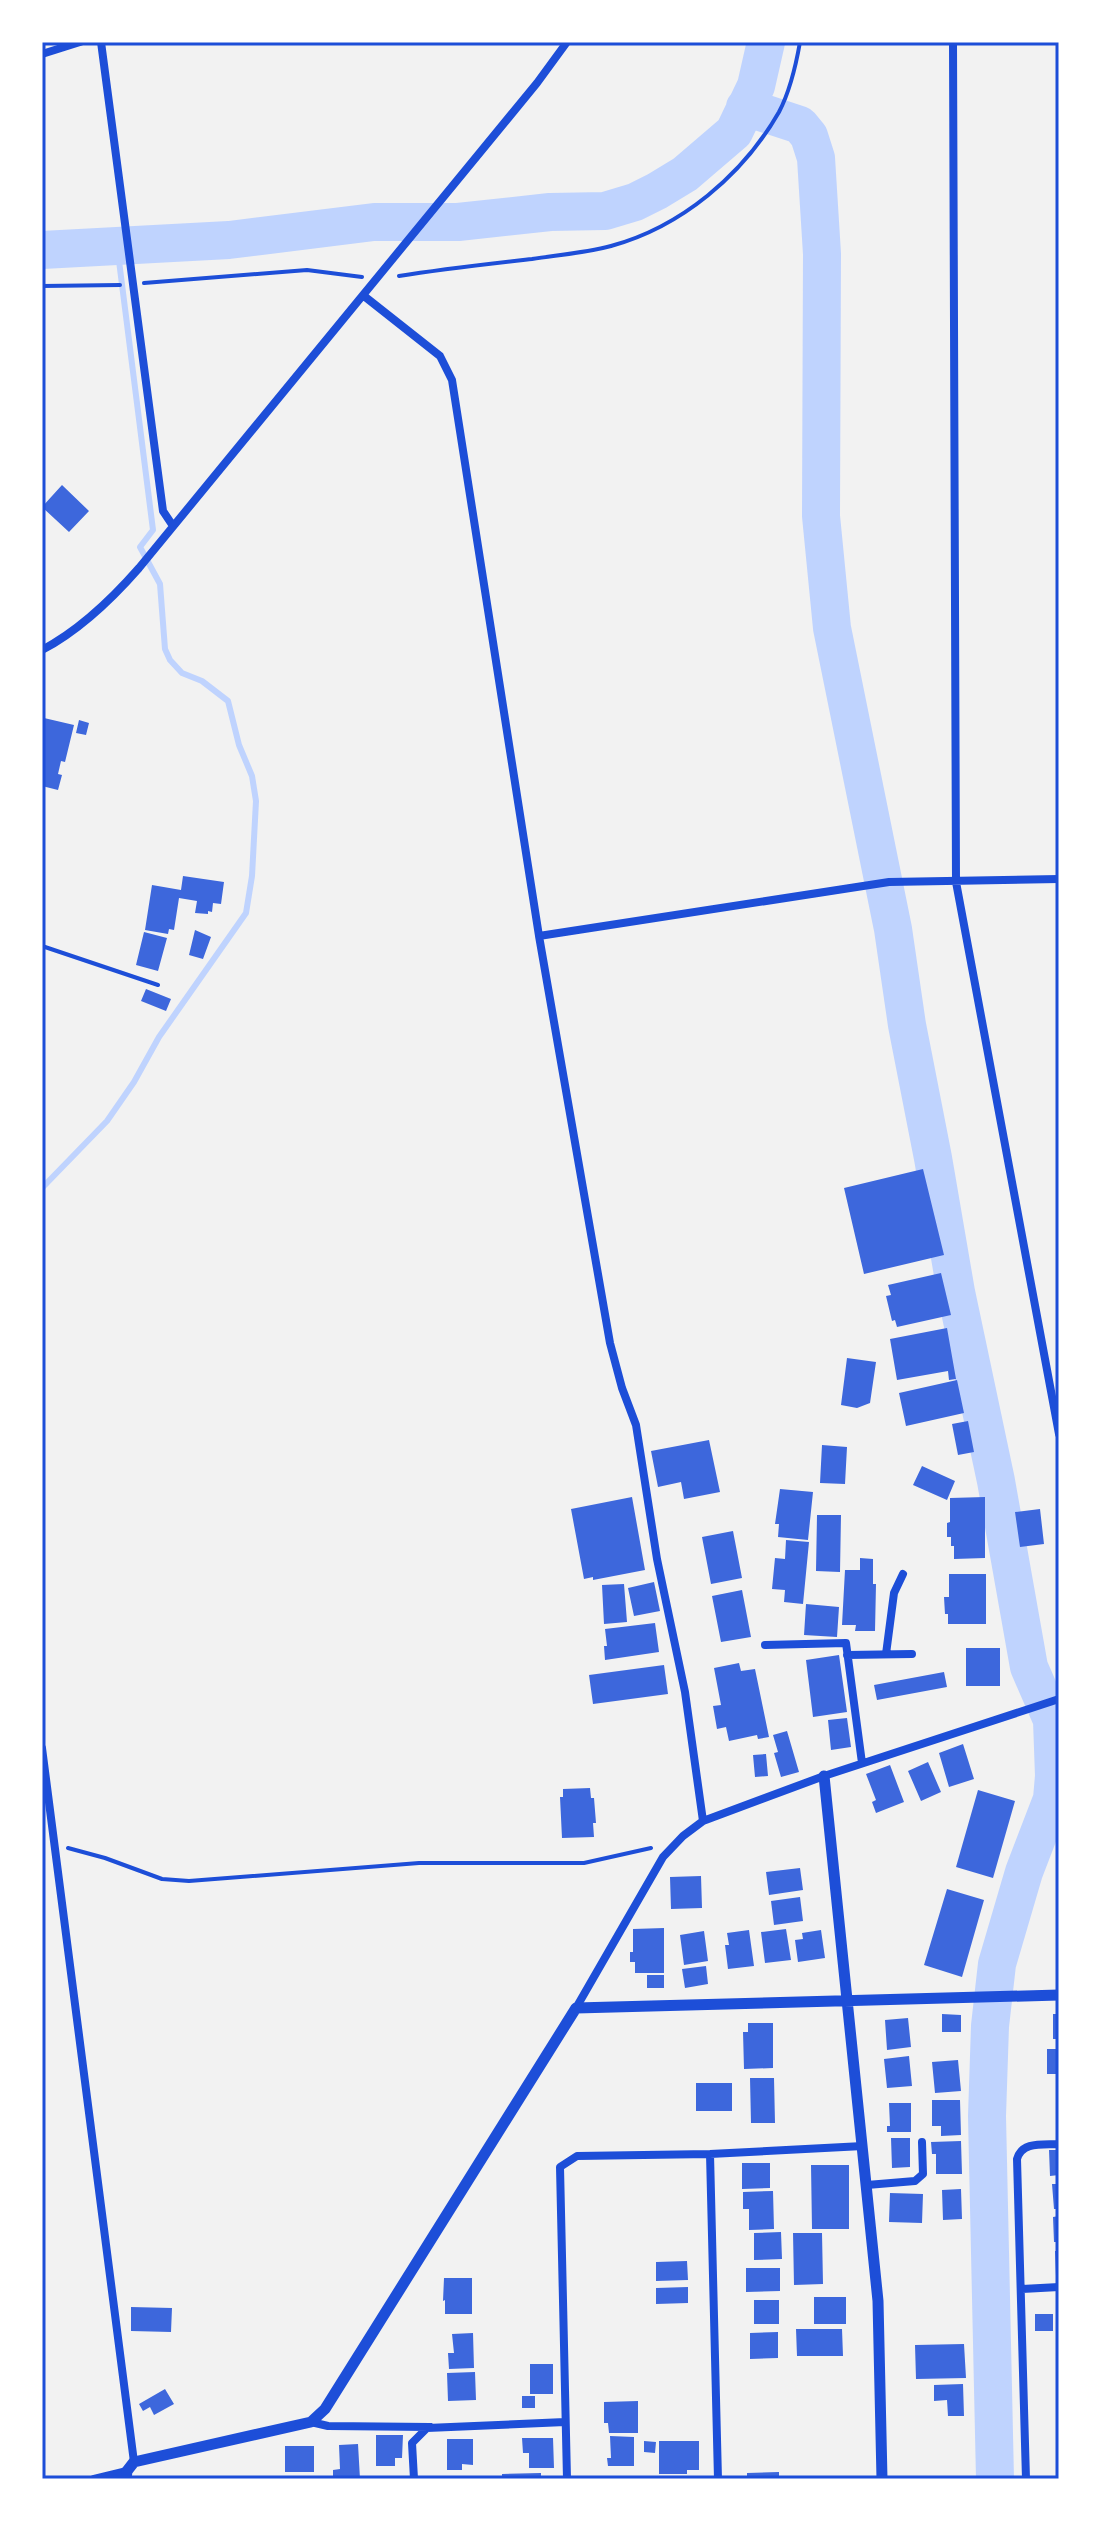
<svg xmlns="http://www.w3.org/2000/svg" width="1101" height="2521" font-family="'Asap Condensed',sans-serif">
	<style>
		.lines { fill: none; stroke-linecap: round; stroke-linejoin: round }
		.stream { stroke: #bfd3fe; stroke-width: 6 }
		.river { stroke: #bfd3fe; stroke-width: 38 }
		.building { fill: #3d67dc }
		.path { stroke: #1d4ed8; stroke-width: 4 }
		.minor { stroke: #1d4ed8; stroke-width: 8 }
		.tertiary { stroke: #1d4ed8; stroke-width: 11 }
		.neatline { fill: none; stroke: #1d4ed8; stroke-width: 3 }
	</style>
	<rect width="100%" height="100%" fill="#f2f2f2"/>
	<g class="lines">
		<path class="stream" d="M 42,1188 L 107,1121 L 134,1082 L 159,1037 L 246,913 L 252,876 L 256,801 L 252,776 L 239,745 L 228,701 L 202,681 L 182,673 L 170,660 L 165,649 L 160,584 L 140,547 L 153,530 L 117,245"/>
		<path class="river" d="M 745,107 L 800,125 L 809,136 L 816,158 L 822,254 L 821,516 L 832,628 L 893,929 L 907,1025 L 933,1158 L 956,1292 L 996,1481 L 1029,1667 L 1052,1720 L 1054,1776 L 1052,1799 L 1024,1872 L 997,1964 L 990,2026 L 987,2116 L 995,2479
			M 42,250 L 229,240 L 374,222 L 458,222 L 550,212 L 605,211 L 635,202 L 657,191 L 685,174 L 734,132 L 756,86 L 766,42"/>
	</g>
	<path class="building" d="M 62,485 L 89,511 L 69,532 L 42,507 Z
		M 44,718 L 74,725 L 65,762 L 61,761 L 58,774 L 62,775 L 58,790 L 42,786 Z
		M 79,720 L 89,723 L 86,735 L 76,733 Z
		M 183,876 L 224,882 L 221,904 L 213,903 L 212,912 L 208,911 L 208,914 L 195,913 L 197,901 L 179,898 L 174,930 L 169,929 L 168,934 L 145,930 L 152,885 L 181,890 Z
		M 195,930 L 211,937 L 203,959 L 189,955 Z
		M 144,932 L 167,938 L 158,971 L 136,965 Z
		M 146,989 L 171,999 L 166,1011 L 141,1001 Z
		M 923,1169 L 944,1255 L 864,1274 L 844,1188 Z
		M 941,1273 L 951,1315 L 897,1327 L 895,1320 L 892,1321 L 886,1296 L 891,1295 L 888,1285 Z
		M 947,1328 L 956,1379 L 949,1380 L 948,1371 L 897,1380 L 890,1339 Z
		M 847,1358 L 876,1362 L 870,1403 L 857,1408 L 841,1405 Z
		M 957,1380 L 964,1413 L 906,1426 L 899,1393 Z
		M 968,1421 L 974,1452 L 958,1455 L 952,1424 Z
		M 709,1440 L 720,1492 L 684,1499 L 681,1482 L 658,1487 L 651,1451 Z
		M 822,1445 L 847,1447 L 845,1484 L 820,1483 Z
		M 922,1466 L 955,1481 L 947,1500 L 913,1485 Z
		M 780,1489 L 813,1492 L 808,1540 L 778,1537 L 779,1524 L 775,1524 Z
		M 632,1497 L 645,1570 L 593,1580 L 593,1577 L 584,1579 L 571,1509 Z
		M 985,1497 L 985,1558 L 954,1559 L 954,1546 L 951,1546 L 951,1537 L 947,1537 L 947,1523 L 950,1522 L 950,1498 Z
		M 1040,1509 L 1044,1544 L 1020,1547 L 1015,1512 Z
		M 817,1515 L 841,1515 L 840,1572 L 816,1571 Z
		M 733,1531 L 742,1578 L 711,1584 L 702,1537 Z
		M 786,1540 L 809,1542 L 803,1604 L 784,1602 L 785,1590 L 772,1589 L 775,1558 L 785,1559 Z
		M 860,1558 L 873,1559 L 873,1584 L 876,1584 L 875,1631 L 855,1631 L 856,1625 L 842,1625 L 845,1570 L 860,1570 Z
		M 949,1574 L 986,1574 L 986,1624 L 948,1624 L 948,1614 L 945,1614 L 944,1597 L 949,1597 Z
		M 654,1582 L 660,1611 L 634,1616 L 628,1588 Z
		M 624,1584 L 627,1622 L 604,1624 L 602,1585 Z
		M 742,1590 L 751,1637 L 721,1642 L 712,1596 Z
		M 806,1604 L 839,1607 L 837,1637 L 804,1635 Z
		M 655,1623 L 659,1652 L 605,1660 L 604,1646 L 607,1646 L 605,1629 Z
		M 966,1648 L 1000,1648 L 1000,1686 L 966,1686 Z
		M 839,1655 L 847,1712 L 813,1717 L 806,1660 Z
		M 739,1663 L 741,1671 L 755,1669 L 769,1737 L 758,1739 L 757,1735 L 729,1741 L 726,1727 L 717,1729 L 713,1706 L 721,1705 L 714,1668 Z
		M 664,1665 L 668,1694 L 593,1704 L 589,1675 Z
		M 944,1672 L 947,1687 L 877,1700 L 874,1685 Z
		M 847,1718 L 851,1747 L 831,1750 L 828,1720 Z
		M 787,1731 L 799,1772 L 781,1777 L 774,1753 L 778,1752 L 773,1735 Z
		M 963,1744 L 974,1779 L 949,1787 L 939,1753 Z
		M 766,1754 L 768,1776 L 755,1777 L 753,1755 Z
		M 928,1762 L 941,1792 L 921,1801 L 908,1771 Z
		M 890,1765 L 904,1802 L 876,1813 L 872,1802 L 876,1800 L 866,1774 Z
		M 590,1788 L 591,1798 L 594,1798 L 596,1823 L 593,1823 L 594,1837 L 562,1838 L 560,1797 L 563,1797 L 563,1789 Z
		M 978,1790 L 1015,1801 L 993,1878 L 956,1867 Z
		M 800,1868 L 803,1890 L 769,1895 L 766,1872 Z
		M 701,1876 L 702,1908 L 671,1909 L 670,1877 Z
		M 947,1889 L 984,1900 L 962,1977 L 924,1965 Z
		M 800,1897 L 803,1921 L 774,1925 L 771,1901 Z
		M 664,1928 L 664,1973 L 635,1973 L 635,1962 L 630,1962 L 630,1952 L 633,1952 L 633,1929 Z
		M 786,1929 L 791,1960 L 765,1963 L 761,1932 Z
		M 749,1930 L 754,1966 L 728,1969 L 725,1945 L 729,1945 L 727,1933 Z
		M 821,1930 L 825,1958 L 798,1962 L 795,1940 L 803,1939 L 802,1933 Z
		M 704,1931 L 708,1961 L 684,1965 L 680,1935 Z
		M 706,1966 L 708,1984 L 685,1988 L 682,1969 Z
		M 647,1975 L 664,1975 L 664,1988 L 647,1988 Z
		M 942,2014 L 961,2015 L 961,2032 L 942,2032 Z
		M 1053,2014 L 1059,2014 L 1059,2039 L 1053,2039 Z
		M 908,2018 L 911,2047 L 887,2050 L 885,2020 Z
		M 748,2023 L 773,2023 L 773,2068 L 744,2069 L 743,2032 L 748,2032 Z
		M 1047,2049 L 1059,2049 L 1059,2074 L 1047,2074 Z
		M 909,2056 L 912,2086 L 887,2088 L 884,2059 Z
		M 958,2060 L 961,2091 L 935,2093 L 932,2062 Z
		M 750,2078 L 774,2078 L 775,2123 L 751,2123 Z
		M 696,2083 L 732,2083 L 732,2111 L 696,2111 Z
		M 932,2100 L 960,2100 L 961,2135 L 941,2136 L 941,2126 L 932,2126 Z
		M 889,2103 L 911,2103 L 911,2132 L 887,2132 L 887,2126 L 890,2126 Z
		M 891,2138 L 910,2138 L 910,2167 L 892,2168 Z
		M 961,2141 L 962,2174 L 936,2174 L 936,2154 L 932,2154 L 931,2142 Z
		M 1049,2150 L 1059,2150 L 1059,2175 L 1050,2176 Z
		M 742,2163 L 770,2163 L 770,2188 L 742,2189 Z
		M 811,2165 L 849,2165 L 849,2229 L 812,2229 Z
		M 1052,2184 L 1059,2184 L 1059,2209 L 1054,2209 Z
		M 961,2189 L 962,2219 L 943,2220 L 942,2190 Z
		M 773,2191 L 774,2229 L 749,2230 L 749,2209 L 743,2209 L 743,2192 Z
		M 890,2193 L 923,2194 L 922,2223 L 889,2222 Z
		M 1059,2216 L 1059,2242 L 1054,2242 L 1053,2217 Z
		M 781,2232 L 782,2259 L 754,2260 L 754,2233 Z
		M 793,2233 L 822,2233 L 823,2284 L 794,2285 Z
		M 1055,2251 L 1059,2251 L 1059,2276 L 1056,2276 Z
		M 687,2261 L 688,2280 L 656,2281 L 656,2262 Z
		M 746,2268 L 780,2268 L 780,2291 L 746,2292 Z
		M 444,2278 L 472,2278 L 472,2314 L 445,2314 L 445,2300 L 443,2301 Z
		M 688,2287 L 688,2303 L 656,2304 L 656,2288 Z
		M 814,2297 L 846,2297 L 846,2324 L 814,2324 Z
		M 754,2300 L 779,2300 L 779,2324 L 754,2324 Z
		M 131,2307 L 172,2308 L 171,2332 L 131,2331 Z
		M 1035,2314 L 1053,2314 L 1053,2331 L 1035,2331 Z
		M 796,2329 L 842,2329 L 843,2356 L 797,2356 Z
		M 778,2332 L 778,2358 L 750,2359 L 750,2333 Z
		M 473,2333 L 474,2368 L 449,2369 L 448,2353 L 454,2353 L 452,2334 Z
		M 964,2344 L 966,2378 L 916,2379 L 915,2345 Z
		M 530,2364 L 553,2364 L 553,2394 L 530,2394 Z
		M 475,2372 L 476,2400 L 448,2401 L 447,2373 Z
		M 963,2384 L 964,2416 L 948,2416 L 947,2400 L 934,2401 L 934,2385 Z
		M 165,2389 L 174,2404 L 154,2415 L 150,2407 L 143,2411 L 139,2404 Z
		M 522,2396 L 535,2396 L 535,2408 L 522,2408 Z
		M 638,2401 L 638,2433 L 609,2433 L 608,2423 L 604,2423 L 604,2402 Z
		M 376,2435 L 403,2435 L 402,2458 L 395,2458 L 395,2466 L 376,2466 Z
		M 610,2436 L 634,2437 L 634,2466 L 608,2466 L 607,2458 L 611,2458 Z
		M 522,2438 L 553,2438 L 554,2468 L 529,2468 L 529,2453 L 523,2453 Z
		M 447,2439 L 473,2439 L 473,2465 L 462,2464 L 462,2470 L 447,2470 Z
		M 644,2441 L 656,2442 L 655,2453 L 644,2452 Z
		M 659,2441 L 699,2441 L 699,2470 L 687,2470 L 687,2474 L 659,2474 Z
		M 358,2444 L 360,2479 L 333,2479 L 333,2470 L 340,2469 L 339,2445 Z
		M 285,2446 L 314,2446 L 314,2472 L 285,2472 Z
		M 779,2472 L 779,2479 L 747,2479 L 747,2473 Z
		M 541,2473 L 541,2479 L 502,2479 L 502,2474 Z"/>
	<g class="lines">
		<path class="path" d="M 399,276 C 443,269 488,264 532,259 C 558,255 585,253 611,246 C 681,227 743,175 779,112 C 790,91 796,65 800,42
			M 144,283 L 307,270 L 362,277
			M 42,286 L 120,285
			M 42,946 L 158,985
			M 68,1848 L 105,1858 L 162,1879 L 189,1881 L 419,1863 L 584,1863 L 651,1848"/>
		<path class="minor" d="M 101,42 L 163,511 L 173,526
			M 953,42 L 956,882 L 1059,1434
			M 42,54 L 80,42
			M 364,296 L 440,356 L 452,380 L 539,936 L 889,882 L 1059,879
			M 42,650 C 80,630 111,600 139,568 L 537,83 L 567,42
			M 539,936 L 610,1343 L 622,1388 L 636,1425 L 657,1559 L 685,1692 L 703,1821
			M 765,1645 L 846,1643 L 862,1763
			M 886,1654 L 894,1593 L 903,1574
			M 847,1655 L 912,1654
			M 42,1748 L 134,2462
			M 576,2008 L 663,1857 L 683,1836 L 703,1821 L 824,1776 L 1059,1699
			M 710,2154 L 718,2479
			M 867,2185 L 915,2181 L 923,2174 L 922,2142
			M 1022,2289 L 1059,2287
			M 311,2422 L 328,2426 L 430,2427
			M 94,2479 L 127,2471
			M 414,2479 L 412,2443 L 427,2428 L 565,2422
			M 567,2479 L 560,2167 L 577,2156 L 710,2154 L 863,2146
			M 1026,2479 L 1017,2159 C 1022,2141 1043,2145 1059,2144"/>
		<path class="tertiary" d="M 824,1776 L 878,2301 L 882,2479
			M 126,2479 L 127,2471 L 134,2462 L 311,2422 L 325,2409 L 576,2008 L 1059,1995"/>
	</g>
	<rect width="1101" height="2521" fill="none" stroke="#ffffff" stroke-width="88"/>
	<rect x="44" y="44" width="1013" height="2433" class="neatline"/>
</svg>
